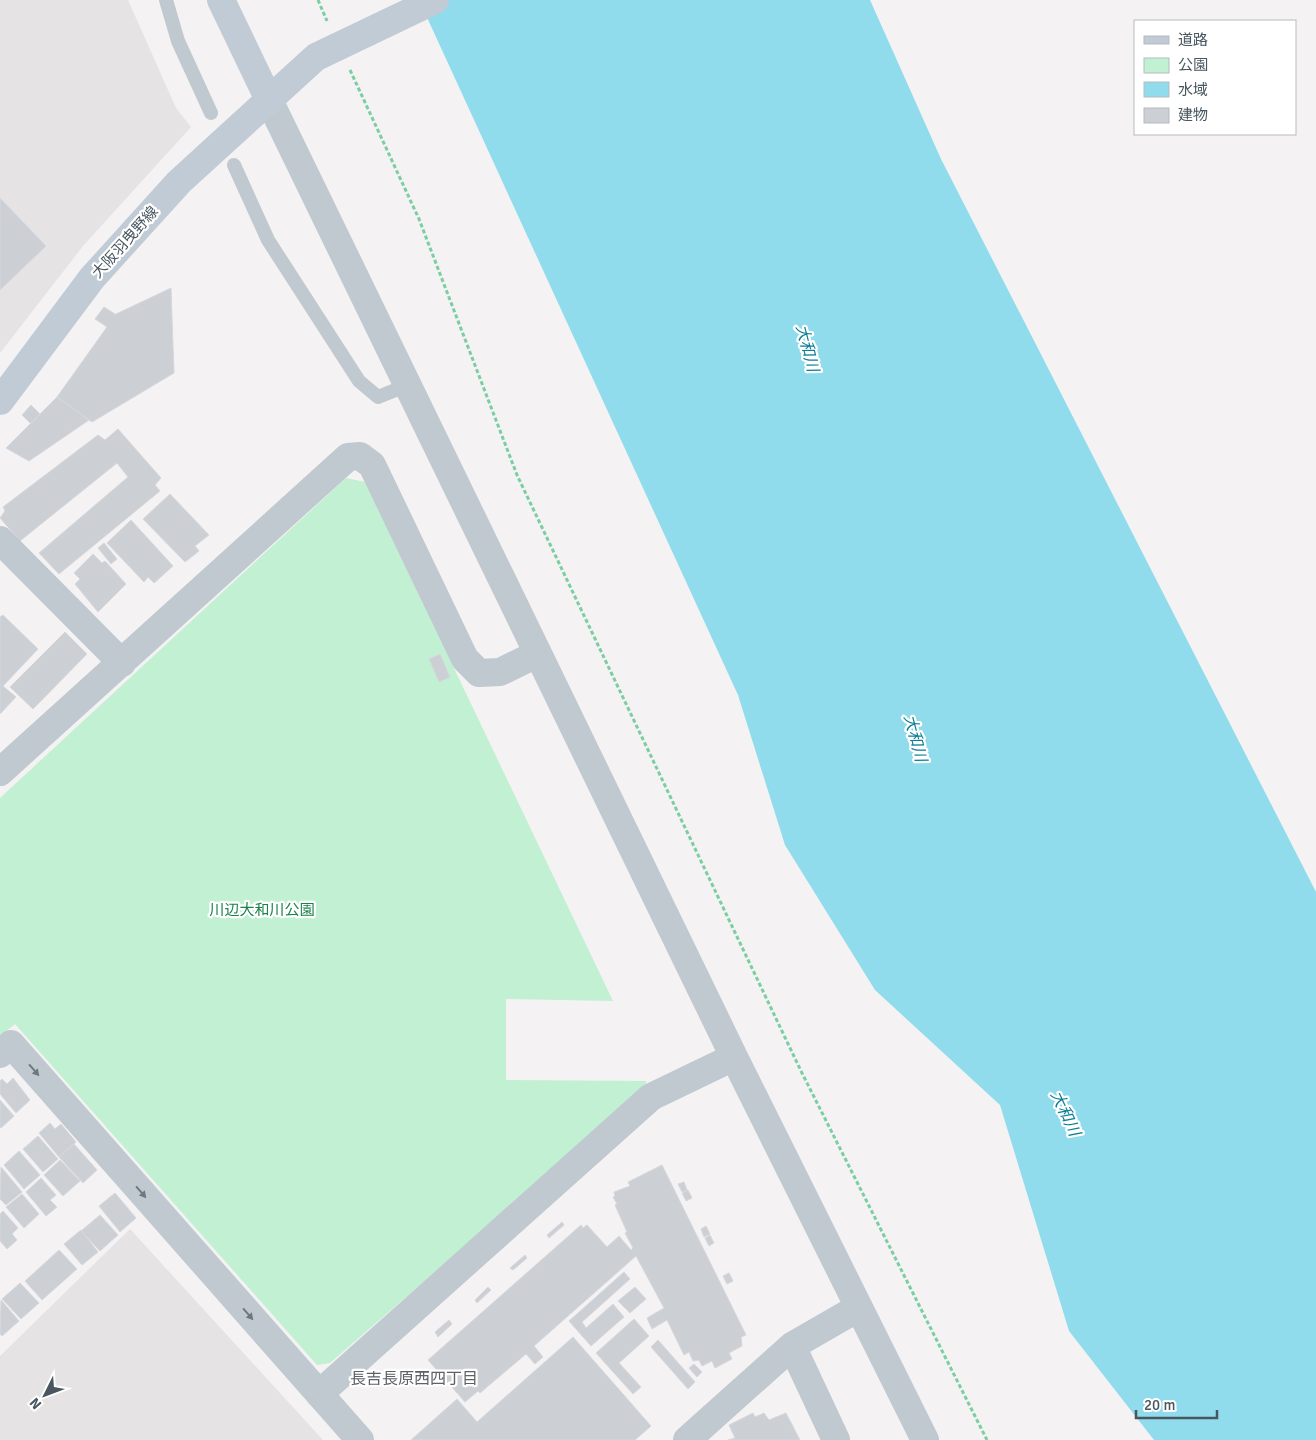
<svg xmlns="http://www.w3.org/2000/svg" width="1316" height="1440" font-family="Signika,'Noto Sans JP',sans-serif">
	<style>
		.education { fill: #e5e3e4 }
		.green { fill: #c2f0d2 }
		.water { fill: #90dcec }
		.building { fill: #cccfd4; stroke: #d6d8dd }
		.lines { fill: none; stroke-linecap: round; stroke-linejoin: round }
		.path { stroke: #7acea2; stroke-width: 3; stroke-dasharray: 4 2.5; stroke-linecap: butt }
		.lane { stroke: #c0c9d0; stroke-width: 14 }
		.street { stroke: #c0c9d0; stroke-width: 28 }
		.secondary { stroke: #c0cbd5; stroke-width: 28 }
		.oneway { fill: #6d7881 }
		.labels { text-anchor: middle; stroke-width: 4.5; stroke-linejoin: round; paint-order: stroke }
		.street-label { font-size: 15px; fill: #49565f; stroke: #fff }
		.park-label { font-size: 15px; fill: #19824a; stroke: #fff }
		.water-label { font-size: 16px; font-style: italic; fill: #0e7e96; stroke: #fff }
		.neighbourhood-label { font-size: 16px; fill: #5e6267; stroke: #fff }
	</style>
	<rect width="100%" height="100%" fill="#f4f2f2"/>
	<path class="education" d="M 0,0 L 128,0 L 176,108 L 191,127 L 83,246 L 0,353 Z
		M 130,1229 L 323,1440 L 0,1440 L 0,1356 Z"/>
	<path class="green" d="M 346,478 L 365,482 L 613,1001 L 506,999 L 506,1080 L 646,1081 L 645,1089 L 330,1363 L 317,1365 L 15,1024 L 0,1036 L 0,798 Z"/>
	<path class="water" d="M 419,0 L 870,0 L 941,159 L 1316,892 L 1316,1440 L 1154,1440 L 1069,1331 L 1000,1105 L 875,990 L 785,845 L 738,695 Z"/>
	<path class="building" d="M 0,198 L 46,246 L 0,290 Z
		M 171,288 L 174,373 L 92,422 L 57,397 L 107,327 L 95,319 L 104,307 L 115,314 L 114,315 Z
		M 57,397 L 89,420 L 29,461 L 6,448 Z
		M 31,405 L 40,414 L 31,424 L 22,415 Z
		M 118,429 L 161,478 L 155,485 L 160,491 L 59,574 L 39,553 L 128,477 L 117,463 L 20,541 L 0,518 L 5,511 L 3,507 L 98,435 L 105,440 Z
		M 170,494 L 209,535 L 195,546 L 199,551 L 185,562 L 143,519 Z
		M 131,520 L 173,566 L 154,583 L 148,577 L 144,582 L 107,543 Z
		M 104,543 L 117,559 L 111,564 L 98,548 Z
		M 93,554 L 102,563 L 105,561 L 126,584 L 98,612 L 75,584 L 80,579 L 74,573 Z
		M 3,615 L 38,649 L 3,686 L 16,697 L 0,714 L 0,617 Z
		M 65,632 L 87,654 L 33,709 L 10,687 Z
		M 440,654 L 450,677 L 439,682 L 429,659 Z
		M 13,1078 L 30,1100 L 16,1113 L 0,1094 L 0,1081 L 2,1079 L 7,1084 Z
		M 0,1100 L 14,1116 L 1,1128 L 0,1127 Z
		M 50,1123 L 55,1129 L 61,1124 L 76,1142 L 59,1157 L 39,1133 Z
		M 38,1136 L 58,1159 L 43,1172 L 23,1149 Z
		M 74,1144 L 97,1170 L 83,1183 L 59,1157 Z
		M 19,1151 L 40,1175 L 24,1189 L 4,1165 Z
		M 60,1160 L 80,1181 L 63,1196 L 44,1175 Z
		M 662,1165 L 746,1335 L 741,1337 L 742,1346 L 729,1353 L 732,1359 L 715,1368 L 712,1361 L 702,1366 L 699,1360 L 693,1361 L 689,1352 L 684,1355 L 667,1320 L 652,1329 L 647,1318 L 664,1308 L 636,1256 L 534,1346 L 543,1357 L 535,1364 L 526,1354 L 480,1393 L 478,1391 L 465,1402 L 428,1360 L 581,1225 L 583,1228 L 587,1225 L 607,1247 L 619,1236 L 631,1250 L 633,1248 L 625,1233 L 627,1232 L 615,1205 L 617,1204 L 613,1197 L 615,1196 L 614,1192 L 630,1186 L 628,1182 Z
		M 1,1167 L 22,1192 L 6,1205 L 0,1199 Z
		M 41,1178 L 56,1195 L 50,1200 L 57,1207 L 46,1216 L 26,1192 Z
		M 684,1182 L 687,1190 L 682,1192 L 678,1184 Z
		M 688,1190 L 692,1198 L 686,1201 L 682,1193 Z
		M 115,1193 L 136,1218 L 120,1232 L 99,1206 Z
		M 22,1194 L 39,1214 L 24,1228 L 6,1207 Z
		M 3,1211 L 18,1228 L 12,1234 L 17,1240 L 7,1249 L 0,1241 L 0,1214 Z
		M 100,1215 L 118,1235 L 100,1251 L 81,1231 Z
		M 562,1222 L 564,1225 L 549,1238 L 547,1235 Z
		M 706,1226 L 710,1234 L 704,1237 L 701,1229 Z
		M 81,1230 L 98,1252 L 82,1265 L 64,1244 Z
		M 710,1235 L 714,1243 L 709,1246 L 705,1238 Z
		M 59,1250 L 77,1269 L 42,1300 L 25,1281 Z
		M 525,1255 L 527,1258 L 513,1270 L 510,1268 Z
		M 624,1272 L 630,1279 L 582,1322 L 586,1328 L 613,1304 L 624,1317 L 591,1346 L 569,1321 Z
		M 729,1273 L 733,1281 L 727,1284 L 723,1276 Z
		M 20,1283 L 39,1303 L 21,1319 L 2,1299 Z
		M 488,1287 L 491,1290 L 477,1303 L 475,1300 Z
		M 635,1287 L 646,1299 L 630,1313 L 618,1301 Z
		M 1,1300 L 19,1321 L 2,1336 L 0,1334 Z
		M 634,1319 L 649,1336 L 619,1363 L 641,1387 L 633,1394 L 596,1353 Z
		M 449,1320 L 452,1324 L 438,1337 L 435,1332 Z
		M 573,1337 L 651,1426 L 635,1440 L 411,1440 L 457,1399 L 477,1422 Z
		M 658,1340 L 695,1382 L 688,1389 L 651,1347 Z
		M 694,1364 L 702,1372 L 697,1377 L 689,1368 Z
		M 753,1413 L 755,1417 L 764,1413 L 769,1420 L 786,1413 L 800,1440 L 728,1440 L 735,1438 L 729,1425 Z"/>
	<g class="lines">
		<path class="path" d="M 318,0 L 327,21
			M 350,70 L 419,219 L 517,475 L 801,1071 L 987,1440"/>
		<path class="lane" d="M 166,0 L 178,41 L 211,113
			M 234,165 L 268,240 L 359,381 L 378,397 L 408,385"/>
		<path class="street" d="M 269,100 L 734,1057 L 925,1440
			M 0,540 L 122,663
			M 0,772 L 348,457 L 360,456 L 372,465 L 465,659 L 479,673 L 500,672 L 537,654
			M 0,1054 L 11,1044 L 360,1440
			M 792,1346 L 836,1440
			M 319,1394 L 651,1097 L 734,1057
			M 687,1440 L 792,1346 L 858,1308"/>
		<path class="secondary" d="M 221,0 L 269,100
			M 0,401 L 92,278 L 179,182 L 316,57 L 435,0"/>
	</g>
	<defs><path id="oneway-solid" d="M-6-.8H1V-3.2L6.5 0L1 3.2V.8H-6Z" transform="scale(1.25)"/></defs>
	<g class="oneway">
		<use href="#oneway-solid" transform="translate(34 1070) rotate(49)"/>
		<use href="#oneway-solid" transform="translate(141 1192) rotate(49)"/>
		<use href="#oneway-solid" transform="translate(248 1314) rotate(49)"/>
	</g>
	<g class="labels">
		<g class="street-label">
			<text transform="translate(125 242) rotate(-48)" y="5">大阪羽曳野線</text>
		</g>
		<g class="park-label">
			<text x="262" y="915">川辺大和川公園</text>
		</g>
		<g class="water-label">
			<text transform="translate(808 348) rotate(75)" y="6">大和川</text>
			<text transform="translate(916 738) rotate(75)" y="6">大和川</text>
			<text transform="translate(1066 1113) rotate(65)" y="6">大和川</text>
		</g>
		<g class="neighbourhood-label">
			<text x="414" y="1384">長吉長原西四丁目</text>
		</g>
	</g>
	<rect x="1134" y="20" width="162" height="115" fill="#ffffff" stroke="#b6bbbf"/>
	<rect x="1144" y="36" width="25" height="8" fill="#c0cbd5" stroke="#b6bbbf"/>
	<text x="1178" y="45" font-size="15" fill="#49565f">道路</text>
	<rect x="1144" y="58" width="25" height="15" fill="#c2f0d2" stroke="#b6bbbf"/>
	<text x="1178" y="70" font-size="15" fill="#49565f">公園</text>
	<rect x="1144" y="82" width="25" height="15" fill="#90dcec" stroke="#b6bbbf"/>
	<text x="1178" y="95" font-size="15" fill="#49565f">水域</text>
	<rect x="1144" y="108" width="25" height="15" fill="#cccfd4" stroke="#b6bbbf"/>
	<text x="1178" y="120" font-size="15" fill="#49565f">建物</text>
	<g transform="translate(45 1395) rotate(228)" stroke="#ffffff" stroke-width="4" paint-order="stroke">
	<path d="M0-4L9 19L0 12L-9 19Z" fill="#49565f"/>
	<text y="-8" font-size="14" font-weight="bold" text-anchor="middle" fill="#49565f">N</text>
	</g>
	<path d="M1136 1410v8h81v-8" fill="none" stroke="#49565f" stroke-width="2.5"/>
	<text x="1144" y="1410" font-size="15" fill="#49565f" stroke="#ffffff" stroke-width="4" paint-order="stroke">20 m</text>
</svg>
